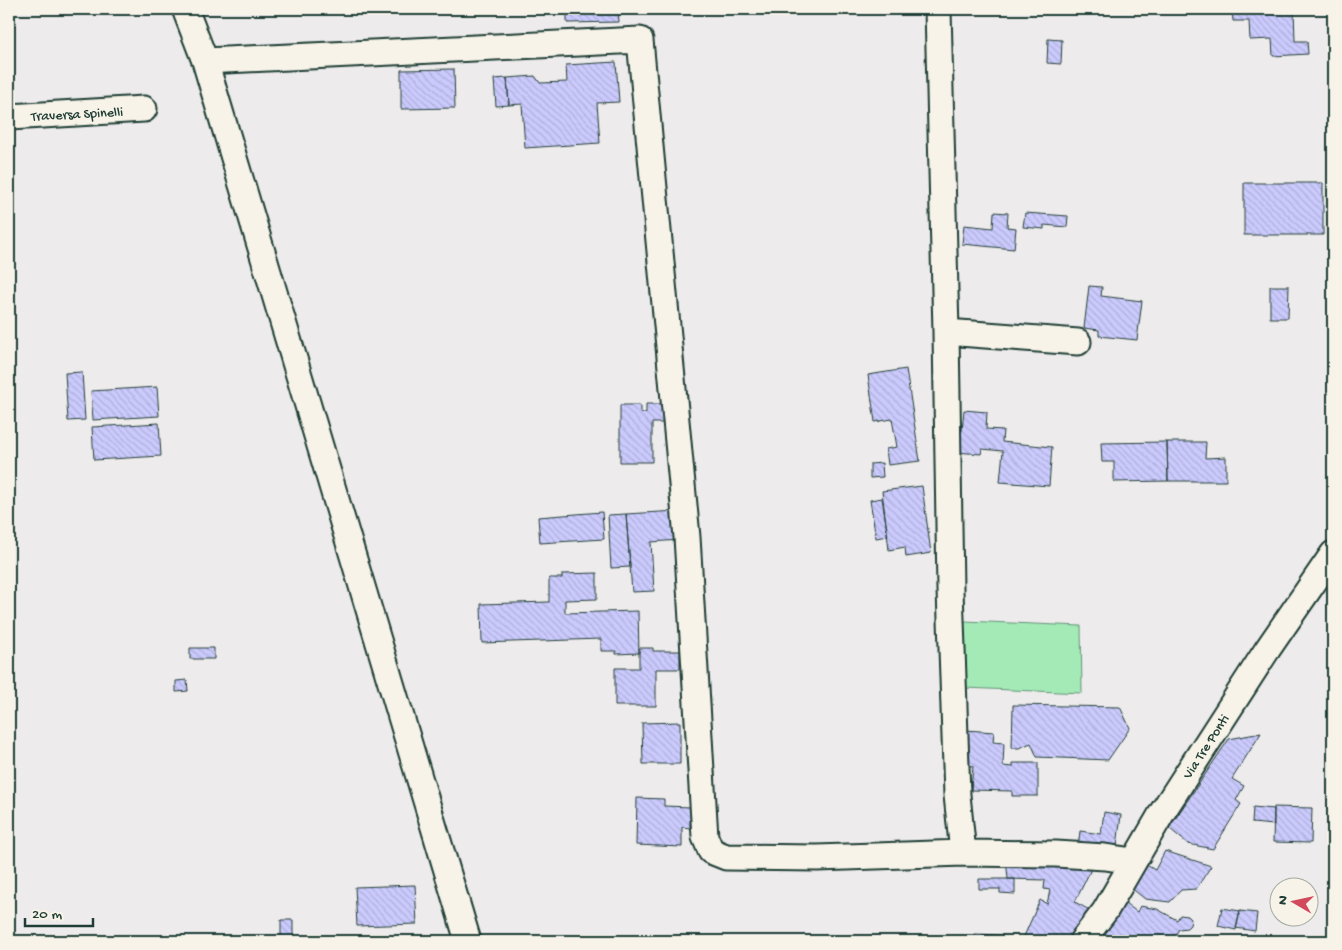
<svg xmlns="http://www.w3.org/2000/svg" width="1342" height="950" font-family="'Gochi Hand',sans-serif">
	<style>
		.grass { fill: #a4eab7; stroke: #629476 }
		.building { fill: url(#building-back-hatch); stroke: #1f3d34 }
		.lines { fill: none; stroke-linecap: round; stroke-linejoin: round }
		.minor-casing { stroke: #1f3d34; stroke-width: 29 }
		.minor { stroke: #f7f3e8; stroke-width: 25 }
		.labels { text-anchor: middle; stroke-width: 4; stroke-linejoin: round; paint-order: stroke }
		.street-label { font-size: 14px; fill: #1f3d34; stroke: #f7f3e8 }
	</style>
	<defs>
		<pattern id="building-back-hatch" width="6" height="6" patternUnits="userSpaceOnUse" patternTransform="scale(1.25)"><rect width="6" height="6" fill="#cbcafd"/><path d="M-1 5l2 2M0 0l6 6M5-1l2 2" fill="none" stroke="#aeaed9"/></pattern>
	</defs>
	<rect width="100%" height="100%" fill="#eeebec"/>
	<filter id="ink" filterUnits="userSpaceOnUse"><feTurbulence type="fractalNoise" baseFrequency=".02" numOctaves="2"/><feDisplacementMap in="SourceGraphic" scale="10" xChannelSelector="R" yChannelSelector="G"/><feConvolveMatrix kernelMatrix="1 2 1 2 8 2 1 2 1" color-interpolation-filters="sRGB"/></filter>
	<g filter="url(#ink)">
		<path class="grass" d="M 964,621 L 1081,626 L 1082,693 L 965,688 Z"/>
		<path class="building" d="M 567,9 L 618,9 L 619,22 L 567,23 Z
			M 1232,9 L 1294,9 L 1295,41 L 1307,41 L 1308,54 L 1273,56 L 1272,39 L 1250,40 L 1249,21 L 1233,21 Z
			M 1048,39 L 1062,40 L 1061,64 L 1047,63 Z
			M 616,62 L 619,102 L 597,103 L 600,143 L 525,148 L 522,104 L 509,105 L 507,78 L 535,76 L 540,83 L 567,82 L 566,65 Z
			M 454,69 L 455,108 L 401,109 L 401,70 Z
			M 507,78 L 509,105 L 496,106 L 494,79 Z
			M 1244,183 L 1323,183 L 1323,235 L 1244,235 Z
			M 994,212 L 1008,213 L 1007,227 L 1016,228 L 1014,249 L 962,244 L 964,225 L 993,228 Z
			M 1025,213 L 1068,216 L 1067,227 L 1044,225 L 1044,229 L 1023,227 Z
			M 1089,286 L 1102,287 L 1101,296 L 1142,301 L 1137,340 L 1099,336 L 1099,330 L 1084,328 Z
			M 1270,286 L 1289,286 L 1288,318 L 1270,318 Z
			M 906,369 L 920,461 L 888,465 L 886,449 L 897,447 L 892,419 L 875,422 L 868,375 Z
			M 82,372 L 85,420 L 68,421 L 65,373 Z
			M 157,387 L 159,416 L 93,420 L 91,391 Z
			M 646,404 L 670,404 L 670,423 L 652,423 L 652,462 L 620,462 L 620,405 L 640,405 L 640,412 L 646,413 Z
			M 964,410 L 987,412 L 986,429 L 1003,430 L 1002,442 L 1052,447 L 1049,486 L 1000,482 L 1003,451 L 982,449 L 981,454 L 955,452 L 957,431 L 962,431 Z
			M 159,423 L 161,456 L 94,460 L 92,427 Z
			M 1167,442 L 1168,481 L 1114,482 L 1114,462 L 1102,462 L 1101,443 Z
			M 1167,442 L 1206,442 L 1205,458 L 1226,457 L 1226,481 L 1168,481 Z
			M 882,463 L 883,477 L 870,478 L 870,464 Z
			M 922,486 L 931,553 L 906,557 L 905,547 L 889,550 L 882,491 Z
			M 882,498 L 888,536 L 876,538 L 870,500 Z
			M 678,511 L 680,540 L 651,542 L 654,591 L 632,592 L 626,514 Z
			M 602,512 L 604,539 L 540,543 L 538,517 Z
			M 626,514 L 630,567 L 611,568 L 608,515 Z
			M 597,573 L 597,599 L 565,600 L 565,613 L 638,611 L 639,653 L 616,654 L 616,651 L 601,651 L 601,639 L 482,643 L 481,604 L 549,602 L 549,578 L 562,578 L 562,574 Z
			M 190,648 L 214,648 L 214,659 L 190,659 Z
			M 639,648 L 653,648 L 653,651 L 680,651 L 680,669 L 656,669 L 656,706 L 615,706 L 615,668 L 639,668 Z
			M 187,680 L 188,691 L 176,692 L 176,681 Z
			M 1013,705 L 1120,707 L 1130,728 L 1108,760 L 1037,757 L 1031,743 L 1019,748 L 1012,748 Z
			M 680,722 L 680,764 L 643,764 L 642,723 Z
			M 966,730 L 994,732 L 993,742 L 1004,743 L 1003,766 L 1013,767 L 1013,763 L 1038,763 L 1038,796 L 1012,796 L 1012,791 L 971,790 L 973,766 L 963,765 Z
			M 1261,733 L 1232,779 L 1244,786 L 1236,800 L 1241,804 L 1213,849 L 1188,844 L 1169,828 L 1229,739 Z
			M 637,798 L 664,799 L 664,806 L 691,807 L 690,828 L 682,827 L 682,847 L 636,845 Z
			M 1253,807 L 1274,809 L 1274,825 L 1252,823 Z
			M 1274,807 L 1312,808 L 1311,843 L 1273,842 Z
			M 1104,812 L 1121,815 L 1116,854 L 1078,848 L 1080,831 L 1101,834 Z
			M 1165,851 L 1211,866 L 1196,889 L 1181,890 L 1170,902 L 1145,899 L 1130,887 L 1143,863 L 1155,870 Z
			M 1006,859 L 1095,861 L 1075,902 L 1091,911 L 1069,941 L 1022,941 L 1040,900 L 1047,904 L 1050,890 L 1044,889 L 1045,880 L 1008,879 Z
			M 979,879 L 1015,879 L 1015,894 L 1000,893 L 1000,889 L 979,889 Z
			M 415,885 L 417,924 L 357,926 L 355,887 Z
			M 1121,900 L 1137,912 L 1140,906 L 1157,909 L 1177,920 L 1180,915 L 1188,916 L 1191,919 L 1190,925 L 1187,928 L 1179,929 L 1172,941 L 1093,941 Z
			M 1222,908 L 1240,911 L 1236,930 L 1218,926 Z
			M 1240,911 L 1257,913 L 1255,931 L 1236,928 Z
			M 281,920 L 293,920 L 293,941 L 281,937 Z
			M 975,934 L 1001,935 L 1000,941 L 975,941 Z
			M 1253,936 L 1279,938 L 1279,941 L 1253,941 Z"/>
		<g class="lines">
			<g class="minor-casing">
				<path id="minor" d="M 185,9 L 205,61 L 640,40 L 687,537 L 705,837 L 711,851 L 726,857 L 817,858 L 963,853 L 1056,854 L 1105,857 L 1133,861
					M 938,9 L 946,332 L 950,590 L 957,795 L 963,853
					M 205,61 L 468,941
					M 9,117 L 144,109
					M 946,332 L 1078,342
					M 1082,941 L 1105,911 L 1163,811 L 1267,650 L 1333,554"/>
			</g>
			<use href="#minor" class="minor"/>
		</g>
	</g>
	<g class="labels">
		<g class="street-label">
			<text transform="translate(77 113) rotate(-3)" y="5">Traversa Spinelli</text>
			<text transform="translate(1205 746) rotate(-57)" y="5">Via Tre Ponti</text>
		</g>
	</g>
	<rect width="1342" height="950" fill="none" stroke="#f7f3e8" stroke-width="30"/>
	<rect x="15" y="15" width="1312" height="920" fill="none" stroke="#1f3d34" stroke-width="2" filter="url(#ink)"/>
	<g transform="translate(1294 902) rotate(279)"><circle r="24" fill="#f7f3e8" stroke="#a1aaa0"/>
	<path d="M0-4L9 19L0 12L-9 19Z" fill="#d1495b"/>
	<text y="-8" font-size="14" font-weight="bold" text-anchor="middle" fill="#1f3d34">N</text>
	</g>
	<path d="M25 918v8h68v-8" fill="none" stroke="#1f3d34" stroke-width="2.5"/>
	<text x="32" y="918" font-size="15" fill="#1f3d34" stroke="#f7f3e8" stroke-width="4" paint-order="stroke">20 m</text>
</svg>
